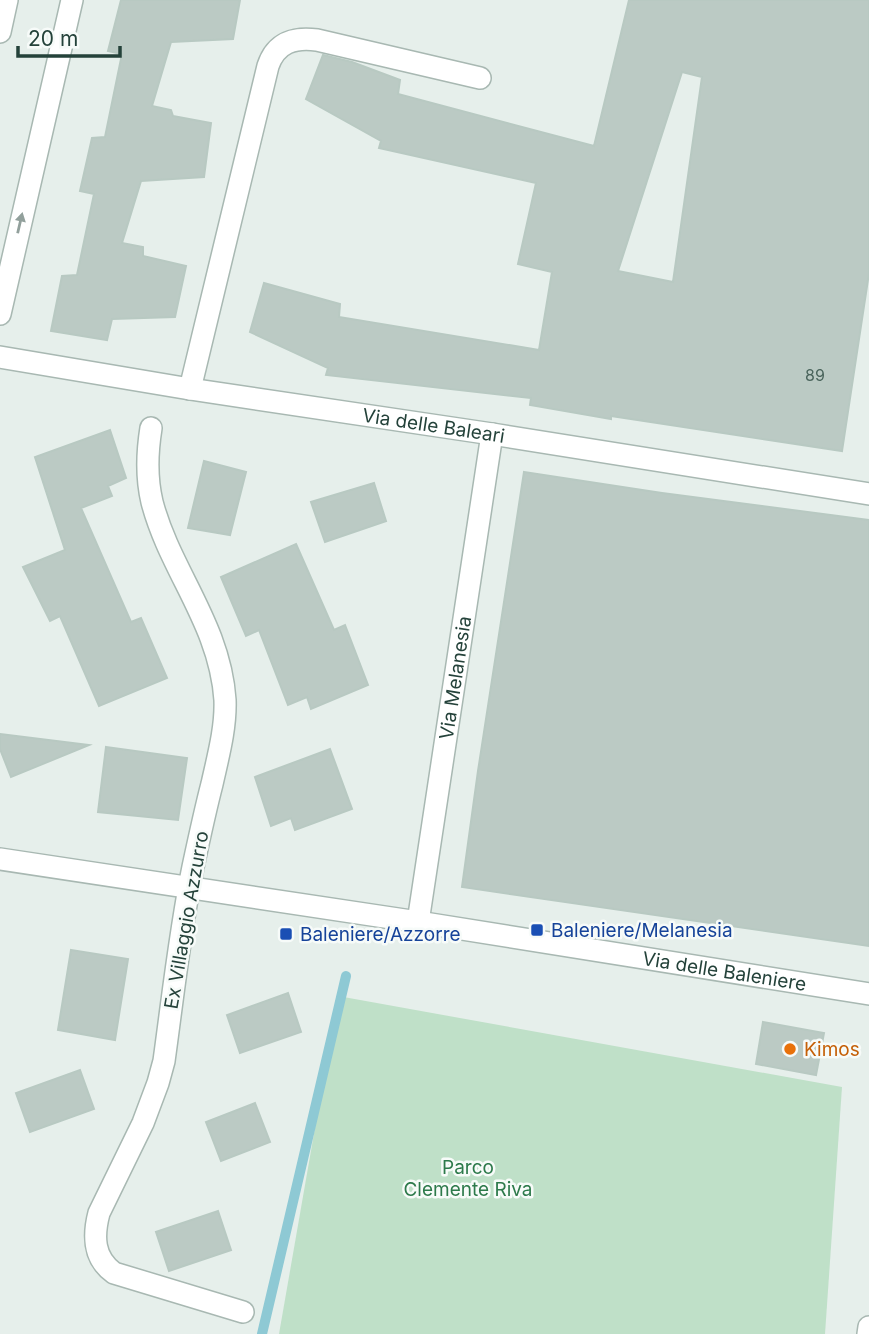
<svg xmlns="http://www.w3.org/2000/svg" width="869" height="1334" font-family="Inter,sans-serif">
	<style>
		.green { fill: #bfe0c8 }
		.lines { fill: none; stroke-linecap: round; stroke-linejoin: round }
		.stream { stroke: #8ec9d4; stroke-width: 10 }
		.building { fill: #bbcac4; stroke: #b8c9c2; stroke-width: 2; fill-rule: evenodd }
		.minor-casing { stroke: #a8b8b2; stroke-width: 24 }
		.tertiary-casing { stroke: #a8b8b2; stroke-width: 24 }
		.minor { stroke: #fff; stroke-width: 21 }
		.tertiary { stroke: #fff; stroke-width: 21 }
		.oneway { fill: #92a09c }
		.transit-dot { fill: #1a4fb4; stroke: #f7fbf9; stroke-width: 2.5 }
		.food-dot { fill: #e8710a; stroke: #f7fbf9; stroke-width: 2.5 }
		.labels { text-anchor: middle; stroke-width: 5; stroke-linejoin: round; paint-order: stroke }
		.number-label { font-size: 16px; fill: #4a645c }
		.street-label { font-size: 19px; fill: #24423a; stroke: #f7fbf9 }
		.transit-label { font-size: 19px; fill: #164399; stroke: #f7fbf9; text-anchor: start }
		.food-label { font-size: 19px; fill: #c56008; stroke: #f7fbf9; text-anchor: start }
		.park-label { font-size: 19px; fill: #2d7a4b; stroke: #f7fbf9 }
	</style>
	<rect width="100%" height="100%" fill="#e6efeb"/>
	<path class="green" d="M 338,996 L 842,1087 L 825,1334 L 279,1334 Z"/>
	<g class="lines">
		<path class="stream" d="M 262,1334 L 346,976"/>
	</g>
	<path class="building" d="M 121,0 L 240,0 L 233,39 L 171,42 L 152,106 L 171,110 L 173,116 L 211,123 L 204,177 L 141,181 L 122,243 L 143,247 L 143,256 L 186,266 L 175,317 L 112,319 L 107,340 L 51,331 L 62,276 L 77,275 L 94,194 L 80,191 L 92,138 L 105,137 L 122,54 L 108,51 Z
		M 629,0 L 869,0 L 869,273 L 842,451 L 611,416 L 611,419 L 530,405 L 531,398 L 326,375 L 328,368 L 250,332 L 264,283 L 340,304 L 339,317 L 539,350 L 552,272 L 518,264 L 536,183 L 379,148 L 381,141 L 306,99 L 323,55 L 352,62 L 400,80 L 398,94 L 594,146 ZM 682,72 L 702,77 L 673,282 L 618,271 Z
		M 110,430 L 126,478 L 108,486 L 112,496 L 81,508 L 131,622 L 141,618 L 167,678 L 99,706 L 60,616 L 50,621 L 23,567 L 65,550 L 35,457 Z
		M 204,461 L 246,472 L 230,535 L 188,528 Z
		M 524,472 L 662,493 L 869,520 L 869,946 L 462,887 L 478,771 Z
		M 374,483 L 386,521 L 325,542 L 311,502 Z
		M 296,544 L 334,630 L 345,625 L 368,685 L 311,709 L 307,697 L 288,705 L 259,630 L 246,636 L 221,577 Z
		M 0,734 L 89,745 L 11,777 L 0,749 Z
		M 106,747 L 187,758 L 178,820 L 98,812 Z
		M 330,749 L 352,809 L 295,830 L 291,818 L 271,826 L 255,777 Z
		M 71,950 L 128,959 L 115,1040 L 58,1030 Z
		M 288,993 L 301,1032 L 240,1053 L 227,1015 Z
		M 763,1022 L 824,1033 L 816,1075 L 756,1064 Z
		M 80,1070 L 94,1109 L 30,1132 L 16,1093 Z
		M 255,1103 L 270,1142 L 221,1161 L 206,1122 Z
		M 218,1211 L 231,1250 L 169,1271 L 156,1232 Z"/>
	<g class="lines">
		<g class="minor-casing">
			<g id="minor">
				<path d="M 0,32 L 7,0"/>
				<path id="s1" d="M 0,357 L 190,389 L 492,434 L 869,494"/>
				<path d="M 190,389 L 268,66 C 276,42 295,37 317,40 L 480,78"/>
				<path d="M 151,428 C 147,453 146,477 152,502 C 170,571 220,624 225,700 C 226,728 218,757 212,784 C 205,811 199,839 193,867 C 180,930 173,996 164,1061 L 158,1083 L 143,1123 L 99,1213 C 93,1236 93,1258 114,1273 L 243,1312"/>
				<path id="s2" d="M 0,859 L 418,922 L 869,994"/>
				<path id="s3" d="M 418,922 L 492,434"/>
				<path d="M 868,1334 L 869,1327"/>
			</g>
		</g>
		<g class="tertiary-casing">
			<path id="tertiary" d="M 0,314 L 72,0"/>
		</g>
		<use href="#minor" class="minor"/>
		<use href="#tertiary" class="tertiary"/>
	</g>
	<defs><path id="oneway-solid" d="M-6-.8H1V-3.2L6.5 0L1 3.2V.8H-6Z" transform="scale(1.75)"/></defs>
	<use class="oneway" href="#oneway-solid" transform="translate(20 223) rotate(-77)"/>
	<g class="transit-dot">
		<rect x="530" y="923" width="14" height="14" rx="3.5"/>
		<rect x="279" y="927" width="14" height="14" rx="3.5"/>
	</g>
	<circle class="food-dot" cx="790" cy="1049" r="7"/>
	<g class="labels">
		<g class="number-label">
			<text x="815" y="381">89</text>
		</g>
		<g class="street-label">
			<text dy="7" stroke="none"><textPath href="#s1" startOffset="439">Via delle Baleari</textPath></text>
			<text dy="7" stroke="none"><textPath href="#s3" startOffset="247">Via Melanesia</textPath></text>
			<text transform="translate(186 920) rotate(-80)" y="7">Ex Villaggio Azzurro</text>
			<text dy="7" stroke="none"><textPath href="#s2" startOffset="733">Via delle Baleniere</textPath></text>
		</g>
		<g class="transit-label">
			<text x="551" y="937">Baleniere/Melanesia</text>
			<text x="300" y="941">Baleniere/Azzorre</text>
		</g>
		<g class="food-label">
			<text x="804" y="1056">Kimos</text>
		</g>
		<g class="park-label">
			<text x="468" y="1174">Parco<tspan x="468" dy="22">Clemente Riva</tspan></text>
		</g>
	</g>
	<path d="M18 46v10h102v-10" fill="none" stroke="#24423a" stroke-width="3.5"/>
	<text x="28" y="46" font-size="21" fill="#24423a" stroke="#f7fbf9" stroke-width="5" paint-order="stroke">20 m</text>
</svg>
